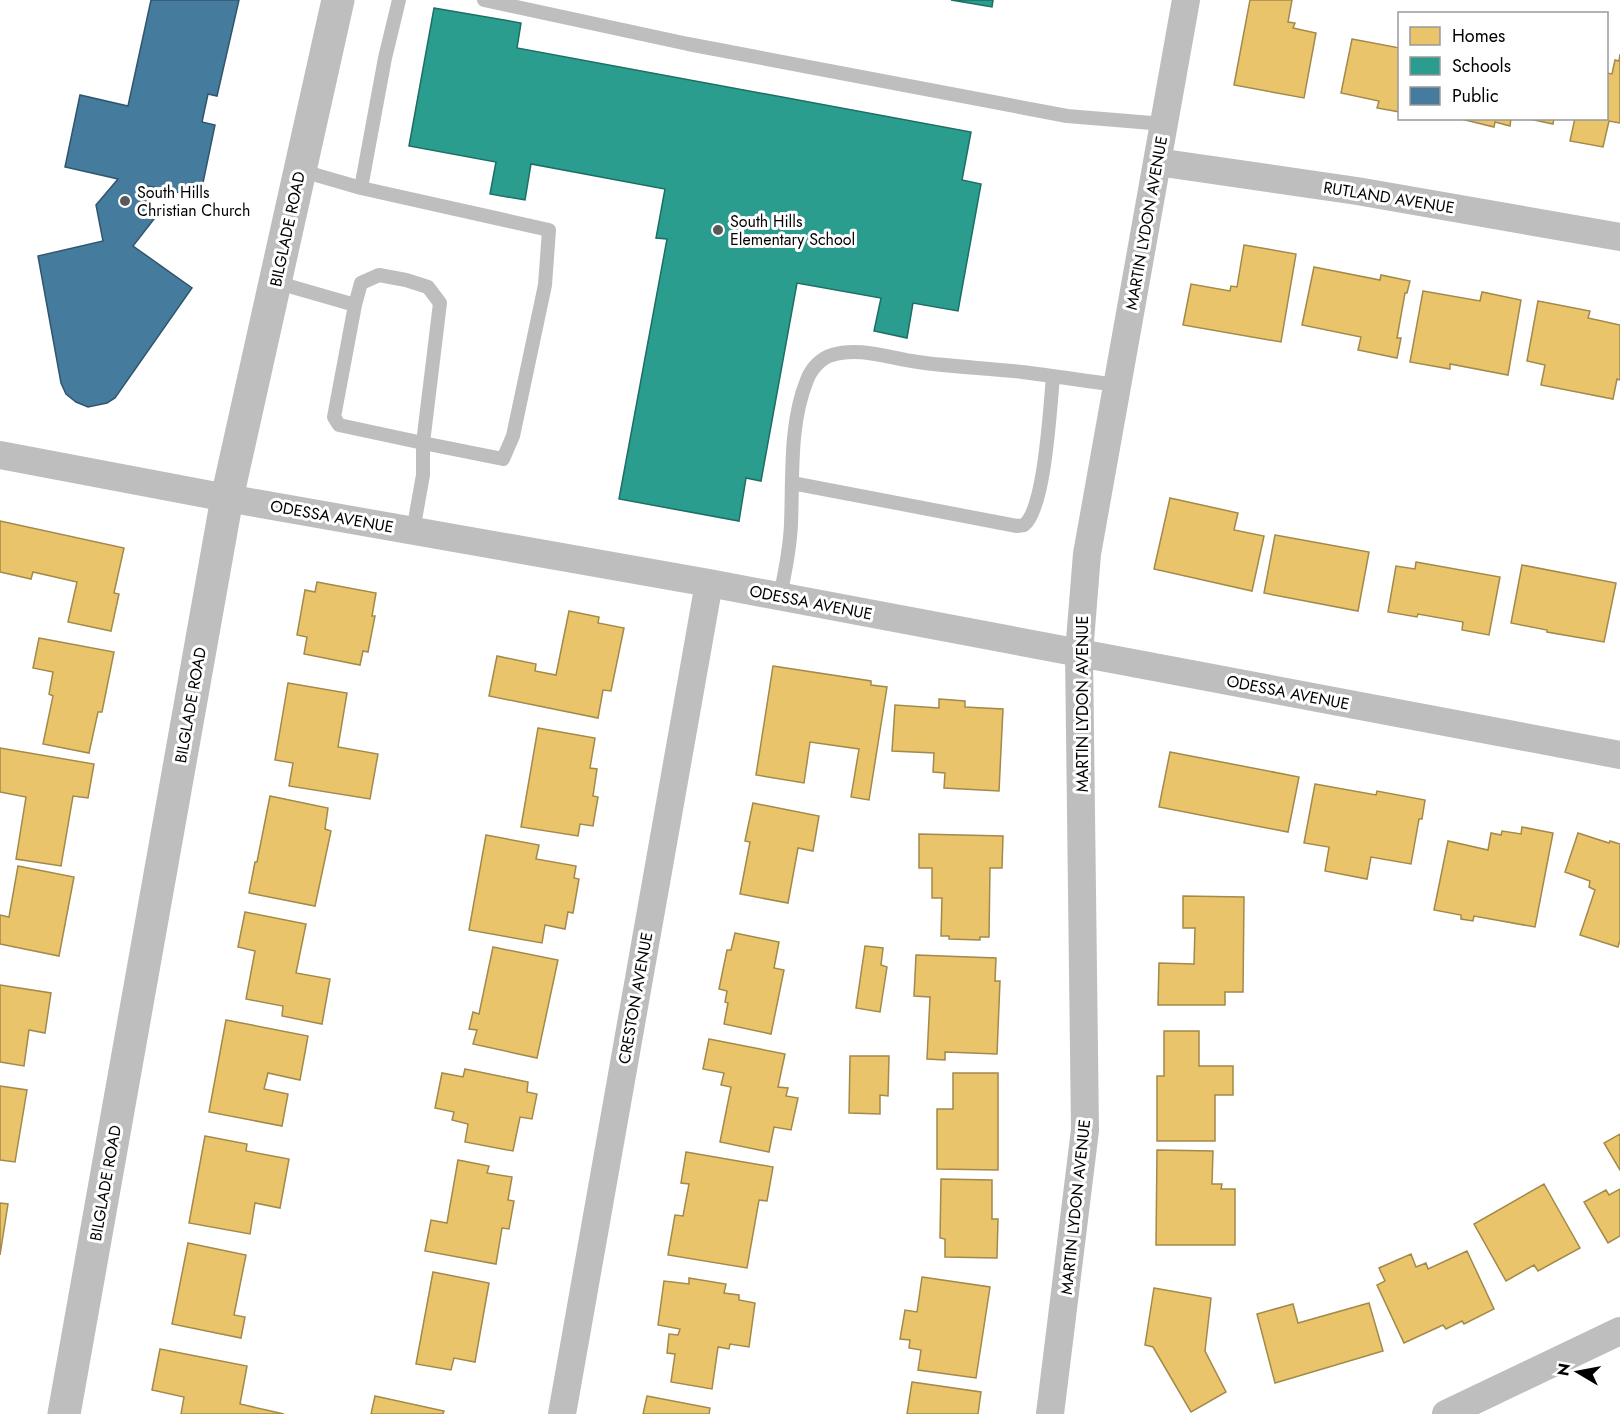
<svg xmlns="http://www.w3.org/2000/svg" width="1620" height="1414" font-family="Jost,sans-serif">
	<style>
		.homes { fill: #e9c46a; stroke: #a3894a; stroke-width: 1.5 }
		.schools { fill: #2a9d8f; stroke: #1d6e64; stroke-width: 1.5 }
		.public { fill: #457b9d; stroke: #30566e; stroke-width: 1.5 }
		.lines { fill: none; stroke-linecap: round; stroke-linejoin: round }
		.service { stroke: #bebebe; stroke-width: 14 }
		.minor { stroke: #bebebe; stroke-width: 28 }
		.tertiary { stroke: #bebebe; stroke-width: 33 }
		.poi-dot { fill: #595959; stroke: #fff; stroke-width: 2 }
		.labels { text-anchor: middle; stroke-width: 6; stroke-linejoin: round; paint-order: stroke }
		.poi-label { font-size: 16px; fill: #000; stroke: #fff; text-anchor: start }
		.street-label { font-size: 16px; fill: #000; stroke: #fff }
	</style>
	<rect width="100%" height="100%" fill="#fff"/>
	<path class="homes" d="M 1250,0 L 1292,0 L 1288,22 L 1295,23 L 1293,28 L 1316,33 L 1304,98 L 1234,85 Z
		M 1352,39 L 1400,48 L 1400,112 L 1377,108 L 1379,101 L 1341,93 Z
		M 1620,54 L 1620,123 L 1609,121 L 1603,147 L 1570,141 L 1575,118 L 1606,118 L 1606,73 L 1612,74 L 1615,60 L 1619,61 Z
		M 1457,118 L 1511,118 L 1510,126 L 1495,122 L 1494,127 Z
		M 1525,118 L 1554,118 L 1553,124 Z
		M 1244,245 L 1296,254 L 1281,342 L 1183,325 L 1191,284 L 1230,291 L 1231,286 L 1237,287 Z
		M 1314,267 L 1380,280 L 1381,275 L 1410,281 L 1407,293 L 1405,293 L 1397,338 L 1401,338 L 1397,358 L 1358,350 L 1361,337 L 1302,325 Z
		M 1423,291 L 1480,301 L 1482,292 L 1521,300 L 1508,375 L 1450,364 L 1450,369 L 1410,362 Z
		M 1538,301 L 1590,311 L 1588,318 L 1620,325 L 1620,380 L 1617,379 L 1613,399 L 1541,385 L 1545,365 L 1527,361 Z
		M 1170,498 L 1238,513 L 1234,530 L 1264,536 L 1252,591 L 1154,569 Z
		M 0,521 L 124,548 L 114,593 L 119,594 L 111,631 L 68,622 L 77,582 L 33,572 L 31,579 L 0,572 Z
		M 1275,535 L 1369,552 L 1358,611 L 1264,593 Z
		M 1416,562 L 1500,577 L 1489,635 L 1462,630 L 1463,622 L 1418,614 L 1417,617 L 1388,612 L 1396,566 L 1415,569 Z
		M 1522,565 L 1616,583 L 1604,642 L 1547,632 L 1547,630 L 1511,623 Z
		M 317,582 L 376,593 L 372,616 L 375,616 L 368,652 L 363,651 L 360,665 L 304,654 L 307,637 L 297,635 L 305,590 L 315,592 Z
		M 569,611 L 599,617 L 598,623 L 624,628 L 611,691 L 603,690 L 598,718 L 489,696 L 497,656 L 536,664 L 535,671 L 556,675 Z
		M 39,638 L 114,652 L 102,712 L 98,712 L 89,753 L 43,744 L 53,696 L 49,694 L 53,672 L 33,668 Z
		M 773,666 L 871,681 L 871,685 L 887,687 L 869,800 L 851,797 L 859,749 L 810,742 L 804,783 L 756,775 Z
		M 288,683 L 347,693 L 338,747 L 378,754 L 370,799 L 289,786 L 293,763 L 275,760 Z
		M 939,699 L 965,701 L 965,707 L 1003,709 L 999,791 L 944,788 L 945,773 L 933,772 L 934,753 L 892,751 L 895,705 L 939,708 Z
		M 538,728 L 595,738 L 590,768 L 597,769 L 593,796 L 598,797 L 593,826 L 580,824 L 578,836 L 521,827 Z
		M 0,748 L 94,764 L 88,798 L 73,796 L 61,866 L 16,859 L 26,797 L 0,792 Z
		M 1170,752 L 1299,777 L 1288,832 L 1159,807 Z
		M 1315,784 L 1376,795 L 1377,791 L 1425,800 L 1422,819 L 1419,819 L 1411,864 L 1371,857 L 1367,879 L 1325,871 L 1329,847 L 1304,843 Z
		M 270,796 L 328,808 L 325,829 L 331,831 L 315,906 L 249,893 L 255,862 L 257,862 Z
		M 753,803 L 819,816 L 813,851 L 798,848 L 788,903 L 740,894 L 750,842 L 745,841 Z
		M 1522,827 L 1553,833 L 1535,927 L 1474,916 L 1473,921 L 1461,919 L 1461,915 L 1434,910 L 1448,841 L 1488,850 L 1491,833 L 1501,835 L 1502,831 L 1521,834 Z
		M 1578,833 L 1609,843 L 1610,841 L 1620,844 L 1620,940 L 1618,947 L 1580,935 L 1595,890 L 1589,887 L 1590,881 L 1565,872 Z
		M 919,834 L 1003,836 L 1002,868 L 990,868 L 989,937 L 980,937 L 980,940 L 949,939 L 949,936 L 941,936 L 942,898 L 932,898 L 932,868 L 919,868 Z
		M 486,835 L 539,845 L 536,859 L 576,866 L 574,878 L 579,879 L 573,913 L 568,912 L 565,929 L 545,925 L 542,943 L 469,930 Z
		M 18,866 L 74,877 L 59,956 L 0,944 L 0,915 L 9,917 Z
		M 1183,896 L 1244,897 L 1243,992 L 1225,992 L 1225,1005 L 1158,1005 L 1159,963 L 1194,964 L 1195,928 L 1183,928 Z
		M 245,912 L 306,924 L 296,973 L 330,979 L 322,1024 L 282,1016 L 283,1006 L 246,999 L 255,951 L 238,947 Z
		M 735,933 L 779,942 L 774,968 L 784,970 L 771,1034 L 724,1024 L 728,1003 L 725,1002 L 727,991 L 719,989 L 727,950 L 731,950 Z
		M 865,946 L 883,948 L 881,965 L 887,967 L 880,1012 L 856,1008 Z
		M 493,947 L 558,960 L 537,1058 L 473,1044 L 477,1030 L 469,1029 L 473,1012 L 479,1014 Z
		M 916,955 L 996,958 L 995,981 L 1000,981 L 997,1054 L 945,1052 L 945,1060 L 927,1059 L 930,997 L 914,996 Z
		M 0,985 L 51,993 L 45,1033 L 29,1030 L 24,1066 L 0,1062 Z
		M 226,1020 L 308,1036 L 300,1080 L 268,1073 L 264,1089 L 288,1094 L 282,1126 L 209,1112 Z
		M 1164,1031 L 1199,1031 L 1199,1066 L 1233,1066 L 1233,1095 L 1215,1095 L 1215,1141 L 1157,1141 L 1157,1076 L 1164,1076 Z
		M 709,1039 L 785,1054 L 778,1087 L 788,1088 L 786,1096 L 798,1098 L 791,1130 L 774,1127 L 769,1152 L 720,1142 L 731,1087 L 721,1085 L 724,1073 L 703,1069 Z
		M 850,1056 L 889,1056 L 888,1096 L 880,1095 L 880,1114 L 849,1113 Z
		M 465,1069 L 528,1082 L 527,1092 L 537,1094 L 532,1119 L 520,1117 L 513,1151 L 465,1142 L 468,1124 L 452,1120 L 454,1112 L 435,1108 L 442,1073 L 463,1077 Z
		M 953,1073 L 998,1073 L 998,1170 L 937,1169 L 937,1109 L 953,1109 Z
		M 0,1086 L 27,1090 L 15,1162 L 0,1160 Z
		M 1620,1134 L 1620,1170 L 1604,1143 Z
		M 205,1136 L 247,1144 L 246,1151 L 289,1159 L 280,1208 L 255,1203 L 250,1234 L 189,1223 Z
		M 1157,1150 L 1213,1151 L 1212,1184 L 1222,1184 L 1221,1189 L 1235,1189 L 1235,1245 L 1156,1245 Z
		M 686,1152 L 773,1167 L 767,1201 L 759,1200 L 747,1268 L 668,1255 L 675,1215 L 683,1216 L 689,1184 L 681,1183 Z
		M 458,1160 L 489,1166 L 487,1173 L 512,1177 L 508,1200 L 514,1201 L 509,1229 L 502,1228 L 496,1264 L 425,1251 L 431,1220 L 447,1223 Z
		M 941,1179 L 992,1180 L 992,1219 L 998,1219 L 997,1258 L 945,1257 L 945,1239 L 940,1238 Z
		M 1544,1184 L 1580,1248 L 1538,1271 L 1534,1265 L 1506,1281 L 1474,1224 Z
		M 1620,1189 L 1620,1236 L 1608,1243 L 1584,1202 L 1606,1190 L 1609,1195 Z
		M 0,1203 L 8,1204 L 0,1255 Z
		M 188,1243 L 246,1255 L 234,1315 L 245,1317 L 241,1338 L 172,1324 Z
		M 1467,1251 L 1494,1309 L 1464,1324 L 1462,1321 L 1446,1329 L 1443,1325 L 1404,1343 L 1377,1285 L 1385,1281 L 1379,1268 L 1411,1254 L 1416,1267 L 1426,1263 L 1428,1269 Z
		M 433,1272 L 489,1283 L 475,1362 L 454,1358 L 451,1370 L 416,1364 Z
		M 922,1277 L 990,1287 L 976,1378 L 918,1370 L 921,1350 L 909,1348 L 910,1340 L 900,1339 L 905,1310 L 917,1312 Z
		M 689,1278 L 726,1284 L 724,1293 L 739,1295 L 739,1300 L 755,1303 L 749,1347 L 730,1344 L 729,1349 L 718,1347 L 712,1389 L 671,1382 L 675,1354 L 667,1353 L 669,1334 L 678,1335 L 680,1329 L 658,1325 L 664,1281 L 689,1284 Z
		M 1154,1288 L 1211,1298 L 1205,1351 L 1226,1392 L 1191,1412 L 1153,1347 L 1145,1345 Z
		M 1369,1303 L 1383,1351 L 1275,1383 L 1257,1314 L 1293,1304 L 1298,1323 Z
		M 160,1349 L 247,1366 L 240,1404 L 284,1414 L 181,1414 L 184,1397 L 152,1390 Z
		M 912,1382 L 981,1392 L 978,1414 L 907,1414 Z
		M 375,1396 L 444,1411 L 443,1414 L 371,1414 Z
		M 647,1396 L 710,1408 L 709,1414 L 643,1414 Z"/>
	<path class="schools" d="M 951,0 L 993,0 L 992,7 Z
		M 434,8 L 521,23 L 517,48 L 971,132 L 962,180 L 981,184 L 958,311 L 913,303 L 907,338 L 874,331 L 881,298 L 797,283 L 761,481 L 746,478 L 739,521 L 619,499 L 667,239 L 656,238 L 665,189 L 531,164 L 525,200 L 490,194 L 496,162 L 409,146 Z"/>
	<path class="public" d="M 151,0 L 239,0 L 217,96 L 208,94 L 202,122 L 215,125 L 200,197 L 148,186 L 154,219 L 133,246 L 192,288 L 115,398 L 107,403 L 88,407 L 76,402 L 66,394 L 61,383 L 38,256 L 103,241 L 96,205 L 118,179 L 65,167 L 80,95 L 128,106 Z"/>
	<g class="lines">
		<path class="service" d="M 484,0 L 688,44 L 1067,116 L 1164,124
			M 299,170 L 361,188 L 549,230 L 545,285 L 513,436 L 503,459 L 423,443 L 423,475 L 413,531
			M 361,188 L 385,58 L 399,0
			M 379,275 L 406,280 L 428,287 L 440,303 L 423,443 L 339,425 L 334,417 L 355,305 L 361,283 Z
			M 275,282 L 355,305
			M 792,483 L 1017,526 L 1024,525 C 1045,509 1050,407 1053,377
			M 780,596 C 785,573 790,549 791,524 C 793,477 789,424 807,380 C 811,369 821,358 832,355 C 860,346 891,359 918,362 C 953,367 988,368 1022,372 C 1054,376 1086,381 1117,385"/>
		<path class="minor" d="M 1157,162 L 1357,191 L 1620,237
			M 0,455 L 227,498 L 709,583 L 1620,755
			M 562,1414 L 709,583
			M 1050,1414 L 1085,1130 L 1079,653 L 1087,554 L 1186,0
			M 1446,1414 L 1620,1331"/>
		<path class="tertiary" d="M 64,1414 L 227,498 L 338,0"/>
	</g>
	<g class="poi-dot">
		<circle cx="125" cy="201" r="6"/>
		<circle cx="718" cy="230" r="6"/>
	</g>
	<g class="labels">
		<g class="poi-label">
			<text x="137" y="198">South Hills<tspan x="137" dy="18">Christian Church</tspan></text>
			<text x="730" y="227">South Hills<tspan x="730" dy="18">Elementary School</tspan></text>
		</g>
		<g class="street-label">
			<text transform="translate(1389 197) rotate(9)" y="6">RUTLAND AVENUE</text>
			<text transform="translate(1146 223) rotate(-80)" y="6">MARTIN LYDON AVENUE</text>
			<text transform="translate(287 229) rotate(-78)" y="6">BILGLADE ROAD</text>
			<text transform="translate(332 516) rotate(10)" y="6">ODESSA AVENUE</text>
			<text transform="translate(811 602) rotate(11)" y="6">ODESSA AVENUE</text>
			<text transform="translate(1288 692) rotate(11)" y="6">ODESSA AVENUE</text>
			<text transform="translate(1082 704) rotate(-90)" y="6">MARTIN LYDON AVENUE</text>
			<text transform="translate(190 705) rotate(-80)" y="6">BILGLADE ROAD</text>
			<text transform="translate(635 998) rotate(-80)" y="6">CRESTON AVENUE</text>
			<text transform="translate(105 1183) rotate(-80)" y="6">BILGLADE ROAD</text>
			<text transform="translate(1075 1207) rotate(-84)" y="6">MARTIN LYDON AVENUE</text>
		</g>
	</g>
	<rect x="1398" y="12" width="210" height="108" fill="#ffffff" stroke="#999999" stroke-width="1.5"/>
	<rect x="1410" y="27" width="30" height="18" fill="#e9c46a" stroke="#999999" stroke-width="1.5"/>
	<text x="1452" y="42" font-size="18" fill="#000000">Homes</text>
	<rect x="1410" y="57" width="30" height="18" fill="#2a9d8f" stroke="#999999" stroke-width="1.5"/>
	<text x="1452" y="72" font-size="18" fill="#000000">Schools</text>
	<rect x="1410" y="87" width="30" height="18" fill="#457b9d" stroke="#999999" stroke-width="1.5"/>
	<text x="1452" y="102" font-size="18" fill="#000000">Public</text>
	<g transform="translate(1578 1372) rotate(280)" stroke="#ffffff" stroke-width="4.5" paint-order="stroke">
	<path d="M0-4.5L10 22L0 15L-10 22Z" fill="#000000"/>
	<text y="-9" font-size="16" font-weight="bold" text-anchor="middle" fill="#000000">N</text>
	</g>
</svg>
